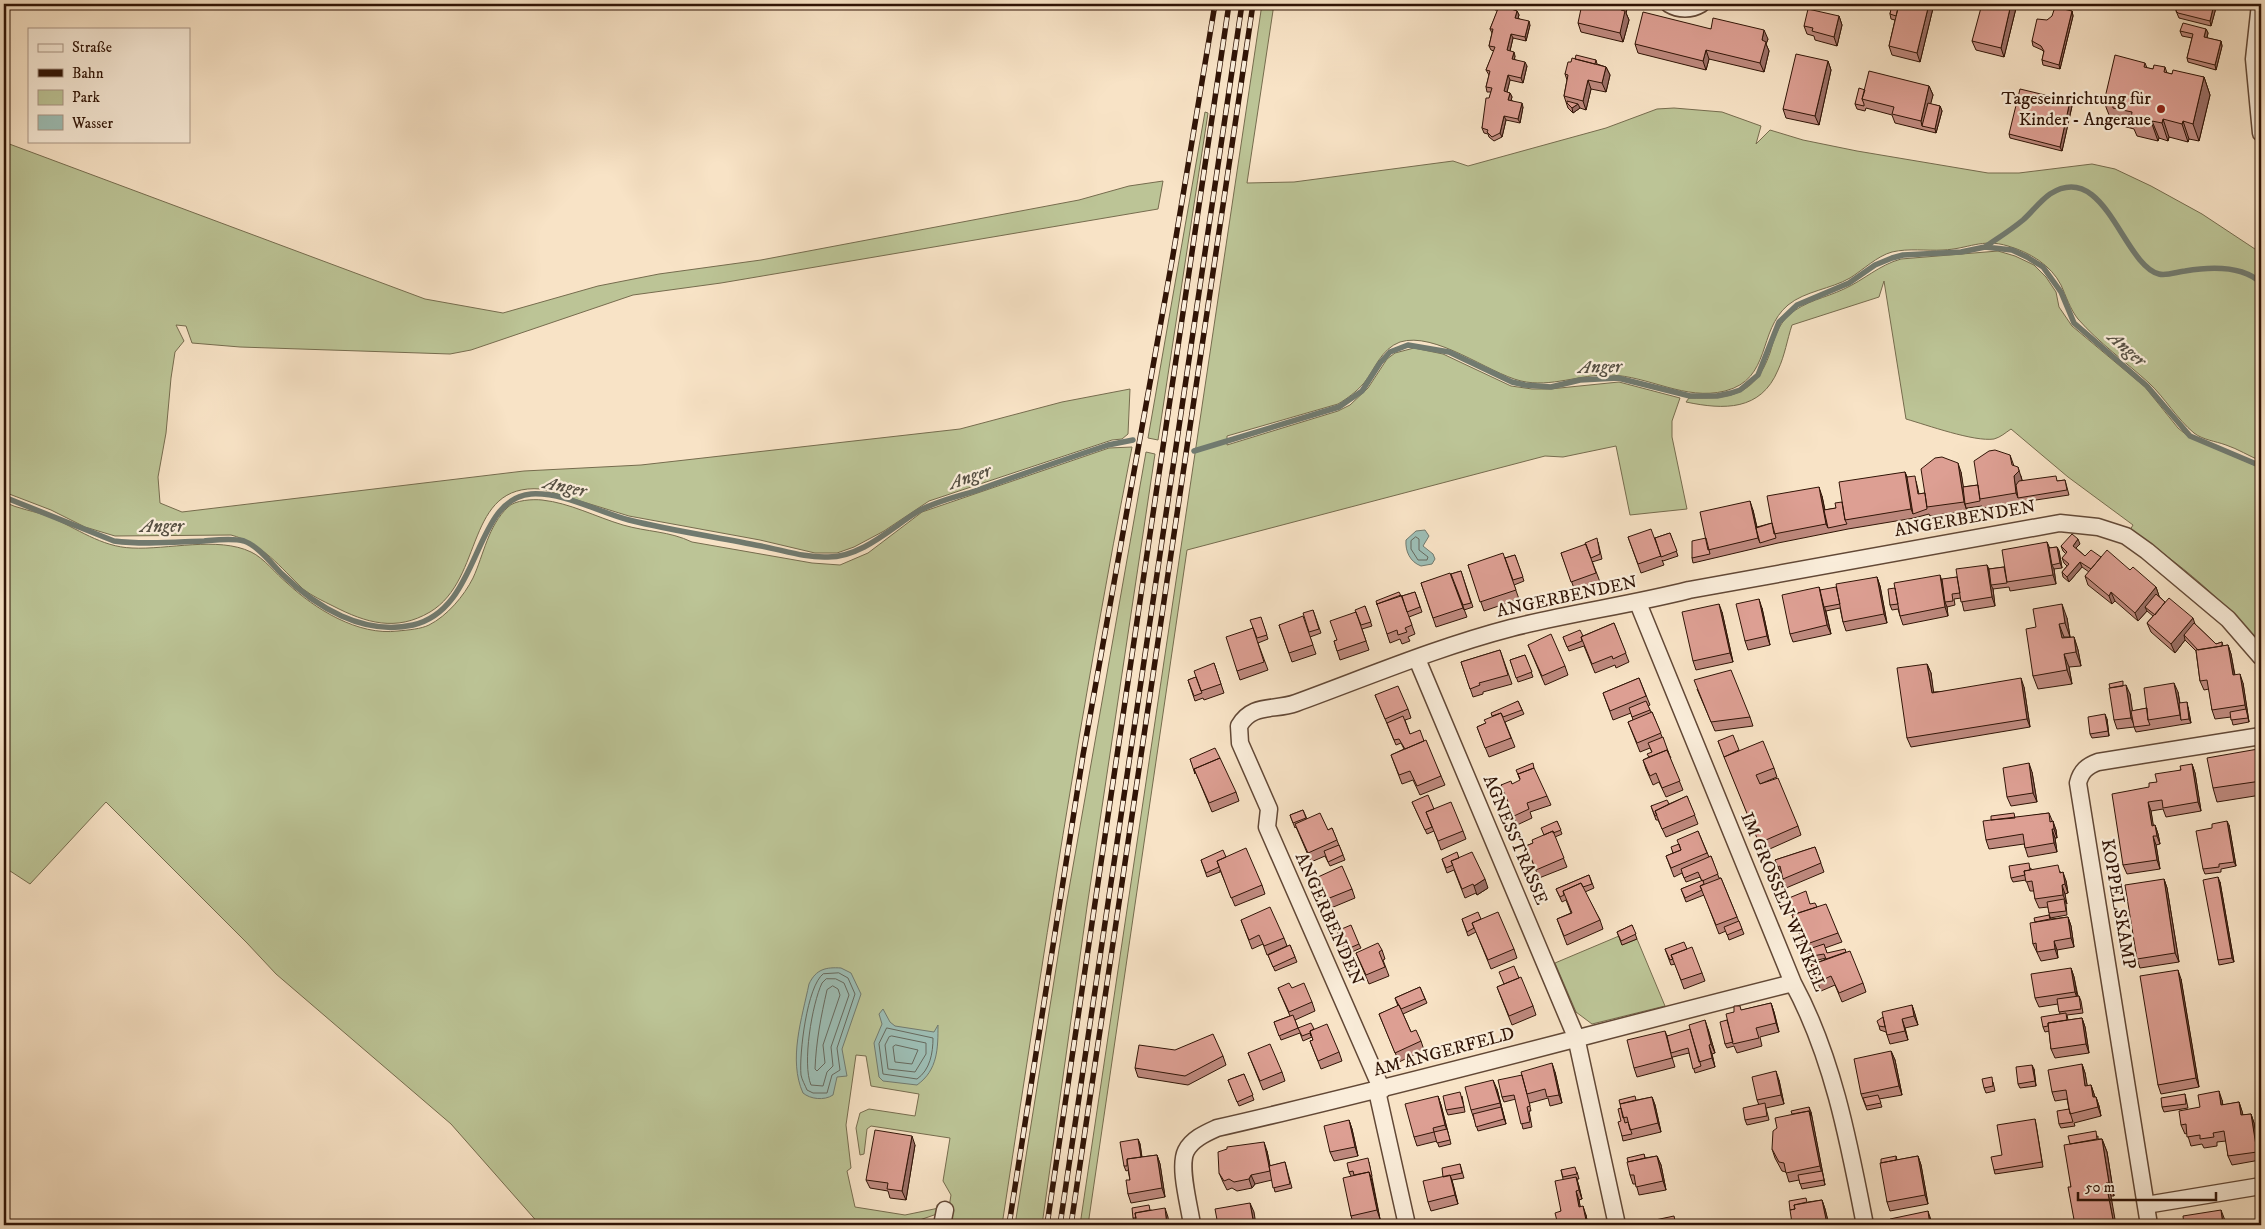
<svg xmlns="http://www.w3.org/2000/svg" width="2265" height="1229" font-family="'IM FELL DW Pica',serif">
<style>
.green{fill:#bcc496;stroke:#766c4e}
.water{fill:#9dbeb5;stroke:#717a6f}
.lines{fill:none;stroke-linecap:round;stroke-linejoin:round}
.shore{stroke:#66695e;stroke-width:1}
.stream{stroke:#717a6f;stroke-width:5.5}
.minor-casing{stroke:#624836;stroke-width:19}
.minor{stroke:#faedda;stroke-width:16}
.rail-casing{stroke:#301406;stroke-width:5.5}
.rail{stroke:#faedda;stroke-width:4;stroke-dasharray:11;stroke-linecap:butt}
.wall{fill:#be897e;stroke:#301406}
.shaded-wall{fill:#9b6f67;stroke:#301406}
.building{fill:#dd9f93;stroke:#301406}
.poi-dot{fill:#8f2418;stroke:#faedda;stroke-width:2}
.labels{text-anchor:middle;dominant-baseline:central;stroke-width:4.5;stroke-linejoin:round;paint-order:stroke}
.poi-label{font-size:18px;fill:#301406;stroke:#faedda;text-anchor:end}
.street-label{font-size:18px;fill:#301406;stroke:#faedda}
.water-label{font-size:19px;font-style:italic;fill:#565043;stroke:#faedda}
</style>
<rect width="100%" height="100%" fill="#f8e3c6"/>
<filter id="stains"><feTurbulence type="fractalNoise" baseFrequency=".004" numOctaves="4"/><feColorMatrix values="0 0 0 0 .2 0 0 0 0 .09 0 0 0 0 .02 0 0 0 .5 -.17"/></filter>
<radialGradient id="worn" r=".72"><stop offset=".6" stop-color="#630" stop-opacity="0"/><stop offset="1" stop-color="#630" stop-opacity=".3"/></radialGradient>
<path class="green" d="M 1262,4 L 1274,4 L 1247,183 L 1294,182 L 1453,161 L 1468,166 L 1606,128 L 1657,109 L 1674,108 L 1722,112 L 1761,126 L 1756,144 L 1770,130 L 1803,140 L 1857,151 L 1988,173 L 2019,173 L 2092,164 L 2115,169 L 2151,186 L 2202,214 L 2261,253 L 2261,461 C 2249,456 2238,449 2226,445 C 2215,441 2203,440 2194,433 C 2177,419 2165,398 2149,383 C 2126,362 2099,343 2078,319 C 2070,309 2066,296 2061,285 C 2051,265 2029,252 2008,246 C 1982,238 1968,249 1943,250 C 1926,251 1909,248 1892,252 C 1877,256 1863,270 1850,278 C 1831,289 1805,291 1788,305 C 1757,331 1772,379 1725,391 C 1685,401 1649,376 1610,375 C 1580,374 1551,388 1521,381 C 1488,373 1435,331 1400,342 C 1381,349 1375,369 1364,383 C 1356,392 1348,398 1338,404 L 1227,436 L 1227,445 L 1338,411 L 1350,405 L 1368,388 L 1387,359 L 1395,353 L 1414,348 L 1443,354 L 1511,386 L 1532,389 L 1550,389 L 1619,382 L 1680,398 L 1672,421 L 1672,437 L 1687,509 L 1630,515 L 1616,446 L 1563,457 L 1545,456 L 1187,550 L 1088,1225 L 1080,1225 Z
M 1205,112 L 1208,113 L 1158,440 L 1148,438 Z
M 4,142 L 425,299 L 503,313 L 598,286 L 659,274 L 761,260 L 1079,200 L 1129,186 L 1163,181 L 1158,209 L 721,283 L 633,295 L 471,350 L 450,354 L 240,347 L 192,343 L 186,326 L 176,325 L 184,341 L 175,352 L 171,378 L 166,433 L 158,477 L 160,503 L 182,512 L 524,471 L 641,465 L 960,429 L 1062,402 L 1130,389 L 1128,434 L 1122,439 L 1112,440 L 929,501 L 884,531 L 854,547 L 837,553 L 815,553 L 760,540 L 629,516 L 541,489 C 464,483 485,579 430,612 C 396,632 366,623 333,606 C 323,601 312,596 303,589 C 281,568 262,543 231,535 L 115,536 L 85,527 L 51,510 L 4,492 Z
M 1998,251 L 2015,256 L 2034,265 L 2046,277 L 2056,292 L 2059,307 L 2072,326 L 2145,387 L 2178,428 L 2189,437 L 2261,468 L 2261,649 C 2231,604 2175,560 2130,530 L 2133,525 L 2068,477 L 2011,429 C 2005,433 2001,437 1994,439 C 1974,442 1927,425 1906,419 L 1884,281 L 1879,297 L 1792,325 C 1787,340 1785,355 1778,370 C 1761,411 1724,410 1686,402 L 1689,398 C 1730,399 1755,396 1770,353 C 1774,339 1778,325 1789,315 C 1805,301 1825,298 1844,289 C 1864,280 1879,265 1901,259 Z
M 1132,447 C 1081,705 1042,965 1002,1225 L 946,1225 L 951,1195 L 943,1181 L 950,1138 L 871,1126 L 867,1129 L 864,1154 L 860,1155 L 856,1128 L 860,1113 L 869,1109 L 915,1116 L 919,1094 L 871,1086 L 866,1056 L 856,1055 L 846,1125 L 851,1168 L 847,1171 L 855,1207 L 905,1215 L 939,1208 L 937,1214 L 905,1225 L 877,1225 L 846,1220 L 843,1225 L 540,1225 L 451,1124 L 276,974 L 247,943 L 106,802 L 30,884 L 4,867 L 4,502 C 18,509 35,511 50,517 C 77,528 101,547 132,548 C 167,550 218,536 251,552 C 264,558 276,574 287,583 C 315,609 358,636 398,631 C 408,630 421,629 429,625 C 447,616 464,596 473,578 C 484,554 488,526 508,507 C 515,500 533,499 542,500 C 570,503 596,517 623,525 C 647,532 669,531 692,542 L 812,563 L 840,565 L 868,553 L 922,512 L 1109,448 Z
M 1146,452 L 1155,454 L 1087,907 L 1042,1225 L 1015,1225 L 1066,906 Z
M 1619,936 L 1622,945 L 1637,939 L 1665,1006 L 1592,1024 L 1576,1012 L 1555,963 Z"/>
<path class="water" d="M 1425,530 L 1429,536 L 1423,546 L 1433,554 L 1435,559 L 1432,564 L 1421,566 C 1410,562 1405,551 1406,540 L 1416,531 Z
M 841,968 L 851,973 L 861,994 L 842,1049 L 847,1076 L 837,1077 L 833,1095 C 824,1101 810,1099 803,1093 C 788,1060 802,1018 809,984 C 816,969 826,967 841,968 Z
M 883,1009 L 890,1022 L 895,1026 L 934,1032 L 938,1025 C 938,1048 938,1070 917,1085 L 883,1081 L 879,1077 L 874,1043 L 882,1024 L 879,1014 Z"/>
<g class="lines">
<path class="shore" d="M 1416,537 L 1419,539 L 1419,550 L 1428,557 L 1427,560 L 1418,560 L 1411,549 L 1411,541 Z
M 839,973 L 848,978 L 855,994 L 837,1048 L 840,1070 L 832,1075 L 827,1093 L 813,1093 L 807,1090 C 805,1085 802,1080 801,1075 C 799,1054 807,986 823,974 Z
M 836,979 L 844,983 L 849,995 L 831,1047 L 833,1066 L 827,1072 L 823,1086 L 811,1085 C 802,1064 812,1004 822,983 L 826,979 Z
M 833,986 L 838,989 L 840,995 L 823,1045 L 825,1063 L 817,1071 L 815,1069 C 816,1042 821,1016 827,990 Z
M 887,1028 L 933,1038 C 933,1053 930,1070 917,1079 L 883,1074 L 879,1044 Z
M 892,1036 L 926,1043 L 926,1054 L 915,1072 L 888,1069 L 885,1045 L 889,1037 Z
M 896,1045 L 918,1050 L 912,1064 L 895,1062 L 893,1047 Z"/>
<path class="stream" d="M 1985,247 C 1998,238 2011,230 2023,220 C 2032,212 2040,201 2050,194 C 2105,159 2123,265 2159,274 C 2166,276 2177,272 2185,271 C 2209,267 2242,265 2261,283
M 1194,451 L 1339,407 L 1362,391 L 1380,363 L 1390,352 L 1408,345 L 1449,352 L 1512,382 L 1525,385 L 1551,387 L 1580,380 L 1618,378 L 1690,396 L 1717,396 L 1731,393 L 1740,390 L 1758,375 L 1779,322 L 1797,305 L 1849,283 L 1875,265 L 1892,258 L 1903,255 L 1961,252 L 1985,247 L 2012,250 L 2027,257 L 2043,267 L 2061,292 L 2074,323 L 2147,386 L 2190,436 L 2261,466
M 4,497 L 114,541 C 144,545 175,542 204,541 C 216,540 232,538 244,541 C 258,546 271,563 282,574 C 316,607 363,636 413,625 C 482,609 472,499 531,494 C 564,492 598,512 629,520 C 673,531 717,537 761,546 C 783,550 805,558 828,557 C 861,557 890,529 917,512 C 933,502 956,497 975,491 C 1019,475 1063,460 1108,445 L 1133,440"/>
<g class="minor-casing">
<path id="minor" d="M 1669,4 C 1679,10 1691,10 1701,4
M 2260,4 L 2254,59 L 2261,133
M 1638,603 L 1793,983 C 1833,1057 1849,1143 1865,1225
M 1417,659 L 1576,1037 L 1617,1225
M 1382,1090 L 1267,827 L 1269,809 L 1240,743 L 1239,726 C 1252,703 1274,711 1296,703 C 1367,677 1438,647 1511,628 C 1570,613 1630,605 1689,590 L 2060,523 L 2098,527 L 2126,536 L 2147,551 L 2228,619 L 2261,657
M 1377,1091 L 1407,1225
M 2146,1205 L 2261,1186
M 942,1225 L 945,1210
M 1192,1225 C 1190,1208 1178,1167 1186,1151 C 1192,1139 1206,1133 1217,1128 C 1410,1084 1601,1031 1793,983
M 2149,1225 L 2078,783 C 2081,771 2087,766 2098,762 L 2261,736"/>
</g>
<use href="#minor" class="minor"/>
<g class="rail-casing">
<path id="rail" d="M 1009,1225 L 1083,755 L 1173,255 L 1215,4
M 1047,1225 L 1229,4
M 1060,1225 L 1242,4
M 1071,1225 L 1253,4"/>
</g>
<use href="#rail" class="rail"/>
</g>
<path class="wall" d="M 1493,4 L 1515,4 L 1514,10 L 1517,11 L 1519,15 L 1518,18 L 1530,25 L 1526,41 L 1513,38 L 1510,51 L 1515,56 L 1514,59 L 1527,66 L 1523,83 L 1510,80 L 1507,92 L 1510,93 L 1512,97 L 1511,100 L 1523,107 L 1520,123 L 1506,120 L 1502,137 L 1494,141 L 1489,137 L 1488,134 L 1484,133 L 1482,128 L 1491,92 L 1487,92 L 1486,87 L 1489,75 L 1486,70 L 1494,51 L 1491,50 L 1489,46 L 1492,33 L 1490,29 L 1498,10 L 1495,10 L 1493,5 Z
M 1745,4 L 1760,4 L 1759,7 Z
M 1892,4 L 1934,4 L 1920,62 L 1892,55 L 1889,46 L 1895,20 L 1891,19 L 1890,14 Z
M 2017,4 L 2004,57 L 1976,50 L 1972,41 Z
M 2178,4 L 2217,4 L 2211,26 L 2179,18 L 2176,11 Z
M 1627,9 L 1626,13 L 1629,20 L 1623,42 L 1581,32 L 1578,23 Z
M 2072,11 L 2073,16 L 2060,69 L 2043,65 L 2042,60 L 2044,52 L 2042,50 L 2033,46 L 2032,41 L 2047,20 Z
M 1839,16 L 1842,25 L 1837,46 L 1815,40 L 1814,36 L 1807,34 L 1804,26 Z
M 1711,29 L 1768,39 L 1766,44 L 1769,51 L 1764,72 L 1709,59 L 1706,70 L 1638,53 L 1635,44 Z
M 2206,29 L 2208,33 L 2207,38 L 2221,41 L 2222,46 L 2216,70 L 2188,62 L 2187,58 L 2192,38 L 2182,36 L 2180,31 Z
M 1596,60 L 1597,64 L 1606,67 L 1610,75 L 1606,92 L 1591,89 L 1586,110 L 1580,108 L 1573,113 L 1568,108 L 1564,96 L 1567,80 L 1565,74 L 1571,62 Z
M 1828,61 L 1831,70 L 1819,125 L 1786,118 L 1783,109 Z
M 2145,63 L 2147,68 L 2153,69 L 2165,67 L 2167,73 L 2172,74 L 2204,77 L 2210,95 L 2199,141 L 2189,139 L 2188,142 L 2169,137 L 2168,141 L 2159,138 L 2158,141 L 2137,136 L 2134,129 L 2119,125 L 2118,121 L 2111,120 L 2104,102 Z
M 1929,86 L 1933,95 L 1930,104 L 1940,106 L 1942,111 L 1936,133 L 1895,123 L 1892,115 L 1866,108 L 1865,111 L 1857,109 L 1855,104 L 1865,90 Z
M 2070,101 L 2072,106 L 2062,151 L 2010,138 L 2009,134 Z
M 2010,455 L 2014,466 L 2021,476 L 2022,480 L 2021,481 L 2058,481 L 2065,480 L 2069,495 L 1983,508 L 1982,506 L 1967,508 L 1967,511 L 1930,516 L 1929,514 L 1914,518 L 1848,529 L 1778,543 L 1693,563 L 1692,558 L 1706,538 L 1753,510 L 1757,527 L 1772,523 L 1822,496 L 1825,510 L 1836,508 L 1842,502 L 1905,472 L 1907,477 L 1916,481 L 1919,494 L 1925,493 L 1961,472 L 1963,487 L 1978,485 Z
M 1670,533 L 1678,556 L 1663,561 L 1662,560 L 1664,565 L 1641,573 L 1628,537 L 1655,538 Z
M 1598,542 L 1602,559 L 1592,562 L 1592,561 L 1600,582 L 1575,591 L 1561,553 Z
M 2047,542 L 2049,548 L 2057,547 L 2059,551 L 2062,568 L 2054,569 L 2056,584 L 2010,591 L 2009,587 L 1993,589 L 1995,606 L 1964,611 L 1961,598 L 1954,599 L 1955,605 L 1947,607 L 1948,616 L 1903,625 L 1900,616 L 1898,609 L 1892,610 L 1890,605 L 1895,588 L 1957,577 L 1987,565 L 1989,569 L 2004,567 Z
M 2080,544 L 2076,548 L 2085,556 L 2101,557 L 2130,570 L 2156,587 L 2159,596 L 2165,602 L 2194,623 L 2216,644 L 2222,642 L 2223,646 L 2228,645 L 2231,654 L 2235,675 L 2243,683 L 2249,722 L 2233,725 L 2231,717 L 2215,719 L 2212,710 L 2209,689 L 2204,690 L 2200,681 L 2196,651 L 2185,640 L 2175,653 L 2151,632 L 2147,623 L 2153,616 L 2147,611 L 2138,621 L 2115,601 L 2112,604 L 2088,585 L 2085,576 L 2089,572 L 2082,567 L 2069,582 L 2063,577 L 2062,572 L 2067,566 L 2064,563 L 2062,558 L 2066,554 L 2063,551 L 2061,546 Z
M 1515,555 L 1524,581 L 1514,585 L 1519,599 L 1484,611 L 1468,565 L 1505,558 Z
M 1461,571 L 1473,607 L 1464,610 L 1455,585 L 1467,617 L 1436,627 L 1421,583 Z
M 1877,577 L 1880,586 L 1887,623 L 1846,631 L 1843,622 L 1840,608 L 1826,611 L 1831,634 L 1793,642 L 1790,634 L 1819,587 L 1821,592 Z
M 1415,592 L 1422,612 L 1409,617 L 1415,634 L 1408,637 L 1410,641 L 1402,644 L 1400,639 L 1390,643 L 1387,634 L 1401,596 L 1402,596 Z
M 1365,606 L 1372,626 L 1362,629 L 1369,650 L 1340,660 L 1334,641 L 1337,640 L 1356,612 Z
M 1762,608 L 1770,645 L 1748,650 L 1745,641 Z
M 1313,610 L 1321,633 L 1310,637 L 1316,654 L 1292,662 L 1279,625 L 1308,631 Z
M 1722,612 L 1733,662 L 1696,670 L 1693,661 Z
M 2067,618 L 2070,637 L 2064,637 L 2064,638 L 2074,637 L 2078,650 L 2081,666 L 2069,667 L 2072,684 L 2038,689 L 2033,676 L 2036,627 Z
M 1262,621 L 1268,639 L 1258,643 L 1268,670 L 1240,680 L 1237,671 L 1252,628 Z
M 1614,623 L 1629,662 L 1616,668 L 1615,665 L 1595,673 L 1584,646 L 1569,651 L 1563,637 L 1583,636 Z
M 1528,645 L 1565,666 L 1568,675 L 1545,685 Z
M 1500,650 L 1512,684 L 1483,692 L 1483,694 L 1473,697 L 1461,662 Z
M 1525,655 L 1533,677 L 1518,682 L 1510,660 Z
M 1214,663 L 1224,693 L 1204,700 L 1203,698 L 1195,701 L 1188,680 L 1196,677 Z
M 1927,664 L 1931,673 L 1933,692 L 2024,687 L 2030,727 L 1911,747 L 1907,738 Z
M 1639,678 L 1650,705 L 1648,706 L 1651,712 L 1652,712 L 1669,754 L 1671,758 L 1670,758 L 1683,790 L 1666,797 L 1659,782 L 1653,785 L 1646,769 L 1643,760 L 1649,757 L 1652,752 L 1650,748 L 1640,752 L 1628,722 L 1633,720 L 1631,713 L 1613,720 L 1603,693 Z
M 2124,686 L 2130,694 L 2132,711 L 2147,708 L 2178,692 L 2180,703 L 2188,707 L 2191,723 L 2136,732 L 2134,727 L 2117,729 L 2114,720 Z
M 1697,689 L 1750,717 L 1753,726 L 1715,731 Z
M 1375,695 L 1408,709 L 1411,718 L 1405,720 L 1410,734 L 1424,741 L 1441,776 L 1445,785 L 1420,795 L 1413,780 L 1402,784 L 1391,755 L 1404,749 L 1401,743 L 1396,745 Z
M 1518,701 L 1524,714 L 1505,722 L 1515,747 L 1489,757 L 1477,727 L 1486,723 L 1492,717 Z
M 2107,719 L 2109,736 L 2092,738 L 2090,734 Z
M 1718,741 L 1774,768 L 1777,777 L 1760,784 L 1798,826 L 1801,835 L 1763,852 Z
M 2258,749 L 2261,760 L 2261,795 L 2217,802 L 2213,788 Z
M 1190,759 L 1236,792 L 1239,801 L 1212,812 Z
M 2192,764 L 2195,773 L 2201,811 L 2166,817 L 2163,809 L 2151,811 L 2153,826 L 2155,825 L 2158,834 L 2160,844 L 2156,845 L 2160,869 L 2127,874 L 2123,865 L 2149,787 L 2157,782 Z
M 2032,772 L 2037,802 L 2011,806 L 2007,797 Z
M 1512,784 L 1547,796 L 1551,805 L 1530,812 L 1532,818 L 1517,825 L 1501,785 Z
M 1687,796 L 1698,824 L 1666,837 L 1658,820 L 1656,820 L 1651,806 L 1669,804 Z
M 1412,802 L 1434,809 L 1463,831 L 1466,839 L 1441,850 L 1434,831 L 1427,834 Z
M 1303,810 L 1307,819 L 1328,830 L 1332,828 L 1345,860 L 1330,866 L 1325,856 L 1311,862 L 1296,827 L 1295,828 L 1290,815 Z
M 2049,813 L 2056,830 L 2057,838 L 2055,838 L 2057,852 L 2028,857 L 2024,844 L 1989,849 L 1986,840 L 2015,818 Z
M 1557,821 L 1562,834 L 1555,837 L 1567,867 L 1539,878 L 1526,846 L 1533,843 L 1544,835 Z
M 2229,825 L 2236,866 L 2221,869 L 2221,872 L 2205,874 L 2203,869 Z
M 1698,831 L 1709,857 L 1711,856 L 1719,878 L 1721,878 L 1744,934 L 1729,940 L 1726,931 L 1719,934 L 1704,895 L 1686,902 L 1681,889 L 1702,881 L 1700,877 L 1686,882 L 1682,873 L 1674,877 L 1666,856 L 1673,853 L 1679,844 Z
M 1815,847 L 1824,872 L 1786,888 L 1782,876 L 1775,860 Z
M 1226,857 L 1262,885 L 1265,894 L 1235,906 L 1220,870 L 1220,872 L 1207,877 L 1201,860 Z
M 1459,858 L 1488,888 L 1477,895 L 1476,893 L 1465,898 L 1454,870 L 1447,873 L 1442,859 Z
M 2031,868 L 2031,870 L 2061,872 L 2066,881 L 2068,893 L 2065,894 L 2067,915 L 2050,918 L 2048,907 L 2039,908 L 2035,899 L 2034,891 L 2030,891 L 2026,880 L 2013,882 L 2011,878 Z
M 1589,875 L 1594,888 L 1585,892 L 1600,920 L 1603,929 L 1567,945 L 1557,919 L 1571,913 L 1566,900 L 1562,902 L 1556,889 Z
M 1318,877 L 1352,889 L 1355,898 L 1331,908 Z
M 2164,879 L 2167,888 L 2179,962 L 2140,968 L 2137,959 Z
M 2220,882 L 2234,962 L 2219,965 L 2218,960 Z
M 1810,904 L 1817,907 L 1838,933 L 1842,942 L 1825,948 L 1827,953 L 1863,983 L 1866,992 L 1842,1002 L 1835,985 L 1821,991 L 1811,965 L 1826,959 L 1826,958 L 1814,961 L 1810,953 L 1807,954 L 1792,915 L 1795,914 Z
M 2049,915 L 2051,919 L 2068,917 L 2071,926 L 2074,947 L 2057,950 L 2058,958 L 2041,961 L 2033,944 L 2035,922 Z
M 1462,919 L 1481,919 L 1514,949 L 1517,958 L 1491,969 L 1476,932 L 1468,936 Z
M 1241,920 L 1284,938 L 1287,946 L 1267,955 L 1263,944 L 1252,949 Z
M 1632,925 L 1637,939 L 1622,945 L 1617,932 Z
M 1337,931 L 1359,944 L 1361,948 L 1347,954 Z
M 1290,945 L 1297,962 L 1275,971 L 1268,955 Z
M 1665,949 L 1687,949 L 1702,973 L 1705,981 L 1684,989 L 1675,964 L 1671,965 Z
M 1382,950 L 1385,959 L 1383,960 L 1389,976 L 1369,984 L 1356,953 Z
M 2071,968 L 2074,977 L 2078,996 L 2079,996 L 2081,1001 L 2083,1013 L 2067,1015 L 2068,1020 L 2082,1018 L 2085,1027 L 2089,1053 L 2055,1058 L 2051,1049 L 2049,1031 L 2045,1032 L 2043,1027 L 2060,1014 L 2058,1004 L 2039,1007 L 2035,998 Z
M 1519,978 L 1533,1006 L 1536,1015 L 1512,1025 L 1497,987 Z
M 2181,979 L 2199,1087 L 2161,1094 L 2158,1085 Z
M 1420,987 L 1427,1003 L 1403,1014 L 1411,1032 L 1421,1041 L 1424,1050 L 1399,1062 L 1379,1014 L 1398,1006 L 1395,998 Z
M 1278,988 L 1292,988 L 1312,1002 L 1315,1011 L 1295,1020 L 1298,1028 L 1314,1029 L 1339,1052 L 1342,1061 L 1321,1069 L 1310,1041 L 1313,1040 L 1312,1037 L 1303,1041 L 1300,1033 L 1281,1040 L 1274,1022 L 1290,1016 Z
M 1771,1003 L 1774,1012 L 1779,1032 L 1760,1037 L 1762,1046 L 1737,1053 L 1734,1046 L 1727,1048 L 1725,1044 L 1727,1020 L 1734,1012 Z
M 1912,1005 L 1918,1025 L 1905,1028 L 1908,1040 L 1890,1044 L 1886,1032 L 1880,1030 L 1879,1026 Z
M 1708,1029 L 1715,1053 L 1712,1054 L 1715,1067 L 1695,1073 L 1689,1053 L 1673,1057 L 1672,1057 L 1675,1067 L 1637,1077 L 1634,1068 L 1665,1031 L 1667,1036 Z
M 1891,1051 L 1895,1060 L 1902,1095 L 1879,1099 L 1882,1107 L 1867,1110 L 1861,1094 Z
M 1248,1053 L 1282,1072 L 1285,1081 L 1263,1090 Z
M 1223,1056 L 1226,1065 L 1188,1085 L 1138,1077 L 1135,1068 Z
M 2082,1064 L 2085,1073 L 2087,1086 L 2091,1085 L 2095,1097 L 2096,1097 L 2099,1106 L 2101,1116 L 2074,1123 L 2075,1126 L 2061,1128 L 2059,1124 L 2069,1109 L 2067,1099 L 2055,1101 L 2052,1092 Z
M 2034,1069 L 2036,1086 L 2020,1088 L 2018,1084 Z
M 1555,1072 L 1562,1103 L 1550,1106 L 1548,1098 L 1530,1103 L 1529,1102 L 1531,1111 L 1529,1111 L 1532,1127 L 1523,1129 L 1516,1099 L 1504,1102 L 1502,1097 Z
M 1244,1074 L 1254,1100 L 1239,1106 L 1228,1080 Z
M 1779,1080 L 1784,1104 L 1766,1108 L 1769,1120 L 1747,1125 L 1745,1120 L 1759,1105 L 1757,1100 Z
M 1993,1082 L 1995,1091 L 1986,1093 L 1984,1088 Z
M 1497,1089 L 1506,1124 L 1478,1131 L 1471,1110 Z
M 2185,1094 L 2188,1108 L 2164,1112 L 2162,1107 Z
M 1438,1096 L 1441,1105 L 1451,1144 L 1439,1147 L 1437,1141 L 1417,1146 L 1414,1137 Z
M 1462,1096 L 1465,1112 L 1448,1115 L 1446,1110 Z
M 1652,1097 L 1655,1105 L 1661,1132 L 1623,1141 L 1622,1136 L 1621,1108 L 1637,1100 Z
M 2222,1100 L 2223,1105 L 2239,1102 L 2243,1115 L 2251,1114 L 2254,1123 L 2260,1160 L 2232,1165 L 2228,1156 L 2226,1141 L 2217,1142 L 2217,1146 L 2204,1148 L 2202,1144 L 2191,1146 L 2187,1133 L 2185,1134 L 2181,1125 L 2200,1107 Z
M 1811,1112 L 1825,1185 L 1802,1189 L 1799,1180 L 1789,1182 L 1786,1172 L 1782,1171 L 1775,1158 L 1772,1149 Z
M 2035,1119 L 2036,1124 L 2043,1167 L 1995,1174 L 1994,1170 Z
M 1349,1120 L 1352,1129 L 1358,1156 L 1334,1161 L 1330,1152 Z
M 2098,1136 L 2098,1139 L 2102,1139 L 2107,1152 L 2114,1196 L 2111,1196 L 2071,1187 L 2070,1144 Z
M 1138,1139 L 1140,1144 L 1142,1157 L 1157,1155 L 1160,1164 L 1165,1197 L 1131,1203 L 1128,1194 L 1130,1180 L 1128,1170 L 1126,1171 L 1124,1166 Z
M 915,1145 L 906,1200 L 890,1198 L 888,1191 L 870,1188 L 866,1180 Z
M 1267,1151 L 1270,1166 L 1285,1162 L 1292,1188 L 1275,1192 L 1272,1180 L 1255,1184 L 1252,1188 L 1237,1191 L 1232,1188 L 1227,1190 L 1223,1182 L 1219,1173 Z
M 1644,1154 L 1645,1158 L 1657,1156 L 1661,1165 L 1666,1190 L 1639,1195 L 1636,1184 L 1633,1184 L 1630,1175 Z
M 1896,1156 L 1897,1160 L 1918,1156 L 1921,1165 L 1928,1204 L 1890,1211 L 1887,1202 Z
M 1369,1162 L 1380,1219 L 1354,1225 L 1351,1216 L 1351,1176 L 1349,1172 Z
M 1460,1164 L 1464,1178 L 1452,1180 L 1458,1204 L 1431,1211 L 1428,1202 L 1443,1177 Z
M 1561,1170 L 1577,1172 L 1579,1179 L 1577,1179 L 1582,1199 L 1579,1200 L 1580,1207 L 1586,1215 L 1588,1225 L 1558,1225 L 1561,1211 L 1563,1179 Z
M 1822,1200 L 1825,1209 L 1829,1225 L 1793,1225 L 1792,1223 L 1808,1202 Z
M 1151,1210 L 1168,1217 L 1135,1223 L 1133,1218 Z"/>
<path class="shaded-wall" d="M 1512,4 L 1515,4 L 1513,14 L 1511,9 Z
M 1623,4 L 1625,4 L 1627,9 L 1626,13 L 1629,20 L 1623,42 L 1620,33 L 1621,10 Z
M 1929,4 L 1934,4 L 1920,62 L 1917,53 Z
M 2011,4 L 2017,4 L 2004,57 L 2001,48 Z
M 2214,4 L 2217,4 L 2211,26 L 2210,21 Z
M 1517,11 L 1519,15 L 1517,22 L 1515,18 Z
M 2072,11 L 2073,16 L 2060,69 L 2059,65 Z
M 1839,16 L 1842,25 L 1837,46 L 1834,37 Z
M 1529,21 L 1530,25 L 1526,41 L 1525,37 Z
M 2206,29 L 2208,33 L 2206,41 L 2204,37 Z
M 1764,30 L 1768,39 L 1766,44 L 1769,51 L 1764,72 L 1760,63 L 1762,40 Z
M 1511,34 L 1513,38 L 1509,55 L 1507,50 Z
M 2221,41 L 2222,46 L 2216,70 L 2215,65 Z
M 1706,50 L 1709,59 L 1706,70 L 1703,61 Z
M 1514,52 L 1515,56 L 1514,63 L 1512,59 Z
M 1828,61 L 1831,70 L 1819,125 L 1815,116 Z
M 1525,62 L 1527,66 L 1523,83 L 1521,78 Z
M 1606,67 L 1610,75 L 1606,92 L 1602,83 Z
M 1508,75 L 1510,80 L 1506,96 L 1504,91 Z
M 2204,77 L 2210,95 L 2199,141 L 2193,124 Z
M 1588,80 L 1591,89 L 1586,110 L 1583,101 Z
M 1929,86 L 1933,95 L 1925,126 L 1922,126 L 1921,121 Z
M 1510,93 L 1512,97 L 1510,104 L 1508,100 Z
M 2070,101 L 2072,106 L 2062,151 L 2060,147 Z
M 1522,103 L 1523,107 L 1520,123 L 1518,119 Z
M 1578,104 L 1580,108 L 1573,113 L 1572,108 Z
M 1940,106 L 1942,111 L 1936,133 L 1935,129 Z
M 1504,116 L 1506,120 L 1502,137 L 1500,133 Z
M 2163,119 L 2169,137 L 2168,141 L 2162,123 Z
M 2152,121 L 2159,138 L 2158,141 L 2152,124 Z
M 2183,121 L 2189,139 L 2188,142 L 2182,124 Z
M 1958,463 L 1961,472 L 1966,503 L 1965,504 L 1967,511 L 1964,502 Z
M 2018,467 L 2022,480 L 2017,485 L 2018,498 L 2016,493 L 2014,476 Z
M 1905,472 L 1908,480 L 1913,514 L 1911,509 Z
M 1819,487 L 1822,496 L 1828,528 L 1826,524 Z
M 1750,501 L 1753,510 L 1760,543 L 1758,538 Z
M 2078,539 L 2080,544 L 2074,550 L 2073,546 Z
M 2047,542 L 2051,551 L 2052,565 L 2054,569 L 2056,584 L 2053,575 Z
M 2057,547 L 2059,551 L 2062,568 L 2060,563 Z
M 2080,562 L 2082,567 L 2069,582 L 2067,577 Z
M 1987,565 L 1990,574 L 1991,585 L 1993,589 L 1995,606 L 1992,597 Z
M 1940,575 L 1943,584 L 1945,602 L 1947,607 L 1948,616 L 1945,607 Z
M 1877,577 L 1880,586 L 1887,623 L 1884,614 Z
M 1819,587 L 1822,596 L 1831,634 L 1827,625 Z
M 2156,587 L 2159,596 L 2145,607 L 2147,611 L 2138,621 L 2135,613 Z
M 2111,592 L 2115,601 L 2112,604 L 2109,596 Z
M 1759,599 L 1762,608 L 1770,645 L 1767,636 Z
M 1719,604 L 1722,612 L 1733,662 L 1730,653 Z
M 2062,604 L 2067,618 L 2070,637 L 2065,623 Z
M 2193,618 L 2196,627 L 2184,635 L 2185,640 L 2175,653 L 2171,644 Z
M 2059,624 L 2064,637 L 2066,651 L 2062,638 Z
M 2074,637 L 2078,650 L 2081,666 L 2076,652 Z
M 2228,645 L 2231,654 L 2236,684 L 2233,675 Z
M 2064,654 L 2069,667 L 2072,684 L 2067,670 Z
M 1927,664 L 1931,673 L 1935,702 L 1932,693 Z
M 2240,674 L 2243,683 L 2249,722 L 2245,705 Z
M 2021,678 L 2024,687 L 2030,727 L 2027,719 Z
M 2174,683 L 2178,692 L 2182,720 L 2181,720 L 2180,715 Z
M 2126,685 L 2130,694 L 2135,727 L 2131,718 Z
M 2187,702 L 2188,707 L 2191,723 L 2189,719 Z
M 2105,714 L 2107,719 L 2109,736 L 2108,731 Z
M 2258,749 L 2261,760 L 2261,773 Z
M 2029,763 L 2032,772 L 2037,802 L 2033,793 Z
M 2192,764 L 2195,773 L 2201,811 L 2198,802 Z
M 2148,802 L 2151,811 L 2155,835 L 2152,826 Z
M 2053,821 L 2056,830 L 2057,838 L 2054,829 Z
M 2227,821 L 2229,825 L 2236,866 L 2234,862 Z
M 2155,825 L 2158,834 L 2160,844 L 2157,836 Z
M 2052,829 L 2055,838 L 2057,852 L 2054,843 Z
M 2153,836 L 2156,845 L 2160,869 L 2157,860 Z
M 2063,872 L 2066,881 L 2068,893 L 2065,884 Z
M 2218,877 L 2220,882 L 2234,962 L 2232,958 Z
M 1485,879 L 1488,888 L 1477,895 L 1474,886 Z
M 2164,879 L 2167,888 L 2179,962 L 2175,953 Z
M 2062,885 L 2065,894 L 2067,904 L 2063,895 Z
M 2068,917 L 2071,926 L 2074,947 L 2071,938 Z
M 2054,941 L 2057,950 L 2058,958 L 2055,949 Z
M 2071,968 L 2074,977 L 2078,1001 L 2075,992 Z
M 2178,970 L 2181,979 L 2199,1087 L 2196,1078 Z
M 1771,1003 L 1774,1012 L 1779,1032 L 1776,1023 Z
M 1912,1005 L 1915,1014 L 1918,1025 L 1914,1016 Z
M 2082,1018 L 2085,1027 L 2089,1053 L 2086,1044 Z
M 1902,1019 L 1905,1028 L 1908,1040 L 1905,1031 Z
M 1705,1020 L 1708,1029 L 1715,1053 L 1711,1044 Z
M 1709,1045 L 1712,1054 L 1715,1067 L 1712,1058 Z
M 1891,1051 L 1895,1060 L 1902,1095 L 1899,1086 Z
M 1552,1063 L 1555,1072 L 1562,1103 L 1559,1095 Z
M 2082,1064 L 2085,1073 L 2089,1095 L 2085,1086 Z
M 2032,1065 L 2034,1069 L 2036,1086 L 2035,1081 Z
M 1776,1071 L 1779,1080 L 1784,1104 L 1781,1095 Z
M 1493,1080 L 1497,1089 L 1506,1124 L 1500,1103 Z
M 2091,1085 L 2094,1094 L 2096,1106 L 2093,1097 Z
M 2219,1091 L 2222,1100 L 2224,1114 L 2221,1105 Z
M 1438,1096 L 1441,1105 L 1448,1133 L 1445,1125 Z
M 1652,1097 L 1655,1105 L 1661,1132 L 1658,1123 Z
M 2096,1097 L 2099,1106 L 2101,1116 L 2098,1107 Z
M 2239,1102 L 2242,1111 L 2245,1124 L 2241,1115 Z
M 1809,1107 L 1811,1112 L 1825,1185 L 1820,1166 L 1809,1111 Z
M 2251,1114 L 2254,1123 L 2260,1160 L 2257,1152 Z
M 1349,1120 L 1352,1129 L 1358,1156 L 1355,1147 Z
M 912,1136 L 915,1145 L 906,1200 L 902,1191 Z
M 1138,1139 L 1140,1144 L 1143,1166 L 1142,1162 Z
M 2102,1139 L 2107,1152 L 2114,1196 L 2109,1183 Z
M 1264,1142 L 1267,1151 L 1273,1180 L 1270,1171 Z
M 1157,1155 L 1160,1164 L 1165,1197 L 1162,1188 Z
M 1657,1156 L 1661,1165 L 1666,1190 L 1663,1181 Z
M 1918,1156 L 1921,1165 L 1928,1204 L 1925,1195 Z
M 1369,1172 L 1372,1181 L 1380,1219 L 1377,1210 Z
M 1251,1175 L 1255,1184 L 1252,1188 L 1249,1179 Z
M 1450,1175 L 1453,1184 L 1458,1204 L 1455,1195 Z
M 1576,1177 L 1579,1186 L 1582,1199 L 1579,1190 Z
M 2106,1183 L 2111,1196 L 2116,1225 L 2114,1225 Z
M 1576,1191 L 1579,1200 L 1582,1216 L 1579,1207 Z
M 1822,1200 L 1825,1209 L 1829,1225 L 1827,1225 Z
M 1250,1203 L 1254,1212 L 1256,1225 L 1254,1225 Z
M 1583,1206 L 1586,1215 L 1588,1225 L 1586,1220 Z
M 1165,1208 L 1168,1217 L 1169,1225 L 1167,1225 Z
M 2221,1210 L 2226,1223 L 2226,1225 L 2223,1225 Z
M 1928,1211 L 1931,1220 L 1932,1225 L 1930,1225 Z"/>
<path class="building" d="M 1493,4 L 1512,4 L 1511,9 L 1517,11 L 1515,18 L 1529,21 L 1525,37 L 1511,34 L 1507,50 L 1514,52 L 1512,59 L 1525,62 L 1521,78 L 1508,75 L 1504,91 L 1510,93 L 1508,100 L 1522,103 L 1518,119 L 1504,116 L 1500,133 L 1492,137 L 1487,132 L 1488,130 L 1482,128 L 1486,98 L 1489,98 L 1492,88 L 1486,87 L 1490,71 L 1486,70 L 1495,47 L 1489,46 L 1493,29 L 1490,29 L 1499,6 L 1493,5 Z
M 1582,4 L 1623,4 L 1621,10 L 1625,11 L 1620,33 L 1578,23 Z
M 1892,4 L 1899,4 L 1896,16 L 1890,14 Z
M 1899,4 L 1929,4 L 1917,53 L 1889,46 Z
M 1982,4 L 2011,4 L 2001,48 L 1972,41 Z
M 2178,4 L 2214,4 L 2210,21 L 2178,13 L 2176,11 Z
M 2055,7 L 2072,11 L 2059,65 L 2042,60 L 2044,51 L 2041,46 L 2032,41 L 2037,19 L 2047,20 L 2052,16 Z
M 1808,9 L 1839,16 L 1834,37 L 1812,31 L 1813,28 L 1804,26 Z
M 1643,12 L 1711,29 L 1713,18 L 1764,30 L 1762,40 L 1766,42 L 1760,63 L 1706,50 L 1703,61 L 1635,44 Z
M 2183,23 L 2206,29 L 2204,37 L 2221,41 L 2215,65 L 2187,58 L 2193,34 L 2180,31 Z
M 1796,54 L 1828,61 L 1815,116 L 1783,109 Z
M 1576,55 L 1596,60 L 1595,64 L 1575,59 Z
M 2115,55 L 2145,63 L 2144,67 L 2153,69 L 2154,65 L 2165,67 L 2164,72 L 2172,74 L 2173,70 L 2204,77 L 2193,124 L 2183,121 L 2182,124 L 2163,119 L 2162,123 L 2152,121 L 2152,124 L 2131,119 L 2132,112 L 2113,108 L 2113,104 L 2104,102 Z
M 1572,58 L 1606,67 L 1602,83 L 1588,80 L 1583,101 L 1564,96 L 1568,75 L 1565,74 L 1568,62 L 1571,62 Z
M 1869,71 L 1929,86 L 1921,121 L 1892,114 L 1894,107 L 1862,99 Z
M 1859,88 L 1865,90 L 1862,99 L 1864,104 L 1864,106 L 1855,104 Z
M 2020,89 L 2070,101 L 2060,147 L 2009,134 Z
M 1567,101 L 1578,104 L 1572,108 L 1567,103 Z
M 1928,103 L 1940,106 L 1935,129 L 1922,126 Z
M 1995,450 L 2010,455 L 2012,465 L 2018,467 L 2019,471 L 2014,476 L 2016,493 L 1980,499 L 1974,461 L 1989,451 Z
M 1942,457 L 1958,463 L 1964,502 L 1927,507 L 1921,469 L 1935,458 Z
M 1905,472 L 1911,509 L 1845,520 L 1839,482 Z
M 1915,476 L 1918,494 L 1925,493 L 1927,509 L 1913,514 L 1907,477 Z
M 2056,476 L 2057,481 L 2065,480 L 2067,490 L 2018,498 L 2016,485 L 2019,481 Z
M 1978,485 L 1980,501 L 1965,504 L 1963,487 Z
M 1819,487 L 1826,524 L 1774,534 L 1767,496 Z
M 1750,501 L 1758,538 L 1708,550 L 1700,512 Z
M 1842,502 L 1845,520 L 1847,524 L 1828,528 L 1824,510 L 1836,508 L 1835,503 Z
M 1772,523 L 1776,538 L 1760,543 L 1756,528 Z
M 1651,529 L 1661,556 L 1638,564 L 1628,537 Z
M 1670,533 L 1677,551 L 1661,557 L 1655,538 Z
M 2072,534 L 2078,539 L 2073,546 L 2085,556 L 2091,550 L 2101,557 L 2091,569 L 2080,562 L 2067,577 L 2062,572 L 2069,564 L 2062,558 L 2067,552 L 2061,546 Z
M 1597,538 L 1600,554 L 1591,558 L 1585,543 Z
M 1706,538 L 1710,554 L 1692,558 L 1692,541 Z
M 2047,542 L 2053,575 L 2007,582 L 2002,550 Z
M 1586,544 L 1596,573 L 1571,582 L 1561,553 Z
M 2057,547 L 2060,563 L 2052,565 L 2049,548 Z
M 2107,550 L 2130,570 L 2133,567 L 2156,587 L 2135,613 L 2111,592 L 2109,596 L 2085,576 Z
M 1503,553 L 1516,590 L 1480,602 L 1468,565 Z
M 1515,555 L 1523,577 L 1513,580 L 1505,558 Z
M 1987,565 L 1992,597 L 1961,602 L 1956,569 Z
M 2004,567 L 2007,583 L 1991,585 L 1989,569 Z
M 1461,571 L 1471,603 L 1463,605 L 1451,574 Z
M 1450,573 L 1463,608 L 1433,618 L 1421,583 Z
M 1940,575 L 1945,607 L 1900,616 L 1894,583 Z
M 1877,577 L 1884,614 L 1843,622 L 1836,584 Z
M 1957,577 L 1960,593 L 1952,594 L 1953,601 L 1945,602 L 1942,579 Z
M 1819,587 L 1827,625 L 1790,634 L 1782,595 Z
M 1836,587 L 1840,604 L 1824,607 L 1820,590 Z
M 1895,588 L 1898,604 L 1890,605 L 1888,589 Z
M 1399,592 L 1401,596 L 1377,604 L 1377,605 L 1376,601 Z
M 1415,592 L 1420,607 L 1407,612 L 1402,596 Z
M 2156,594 L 2165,602 L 2155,615 L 2145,607 Z
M 1401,595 L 1412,625 L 1405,628 L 1407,632 L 1398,635 L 1397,630 L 1387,634 L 1377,604 Z
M 2169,598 L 2193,618 L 2171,644 L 2147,623 Z
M 1759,599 L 1767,636 L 1745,641 L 1736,604 Z
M 1719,604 L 1730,653 L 1693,661 L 1682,612 Z
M 2062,604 L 2065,623 L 2059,624 L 2062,638 L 2074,637 L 2076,652 L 2064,654 L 2067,670 L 2033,676 L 2026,629 L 2036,627 L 2033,609 Z
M 1365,606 L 1371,622 L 1361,625 L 1355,610 Z
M 1313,610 L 1319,629 L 1309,632 L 1303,613 Z
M 1356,612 L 1366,641 L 1337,651 L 1334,641 L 1337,640 L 1330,621 Z
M 1303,616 L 1313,645 L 1289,653 L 1279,625 Z
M 1261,617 L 1267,635 L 1257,638 L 1250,620 Z
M 1614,623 L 1626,653 L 1613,659 L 1612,656 L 1592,664 L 1581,637 Z
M 2194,623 L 2216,644 L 2222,642 L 2222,646 L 2198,650 L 2184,635 Z
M 1253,628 L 1264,662 L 1237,671 L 1226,637 Z
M 1580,630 L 1583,636 L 1581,637 L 1582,641 L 1567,647 L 1563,637 Z
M 1551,634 L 1565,666 L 1542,676 L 1528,645 Z
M 2228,645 L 2233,675 L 2240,674 L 2245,705 L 2212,710 L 2207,680 L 2200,681 L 2196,650 Z
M 1500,650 L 1508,675 L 1479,683 L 1480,685 L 1470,689 L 1461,662 Z
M 1525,655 L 1532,672 L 1516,678 L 1510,660 Z
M 1214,663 L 1221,684 L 1201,691 L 1194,671 Z
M 1927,664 L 1932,693 L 2021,678 L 2027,719 L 1907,738 L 1897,668 Z
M 1731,670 L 1750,717 L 1711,722 L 1694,680 Z
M 1196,677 L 1202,693 L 1194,696 L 1188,680 Z
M 1639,678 L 1646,696 L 1610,711 L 1603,693 Z
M 2123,681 L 2123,686 L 2110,688 L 2109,684 Z
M 2174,683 L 2180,715 L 2148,720 L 2144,688 Z
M 2126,685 L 2131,718 L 2114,720 L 2109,688 Z
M 1398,686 L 1408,709 L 1385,719 L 1375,695 Z
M 1518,701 L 1522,710 L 1503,717 L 1501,713 L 1492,716 L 1491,713 Z
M 1646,701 L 1650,710 L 1632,717 L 1629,708 Z
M 2187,702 L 2189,719 L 2181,720 L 2179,703 Z
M 2147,708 L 2148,720 L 2150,725 L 2134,727 L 2131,711 Z
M 2246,709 L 2248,718 L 2231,720 L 2230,712 Z
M 1652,712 L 1661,733 L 1637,743 L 1628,722 Z
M 1501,713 L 1511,738 L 1485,748 L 1477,727 L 1486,723 L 1484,720 Z
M 2105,714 L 2108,731 L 2090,734 L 2088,717 Z
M 1403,716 L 1410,734 L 1420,730 L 1424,741 L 1405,749 L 1399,739 L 1394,740 L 1387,723 Z
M 1733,735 L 1739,750 L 1724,757 L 1718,741 Z
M 1663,737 L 1669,754 L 1667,750 L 1649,757 L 1647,754 L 1652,752 L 1648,743 Z
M 1426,740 L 1441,776 L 1417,786 L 1410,771 L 1399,775 L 1391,755 Z
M 1763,741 L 1774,768 L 1756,775 L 1760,784 L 1778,778 L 1798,826 L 1759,843 L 1724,757 Z
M 1215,748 L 1220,758 L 1194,769 L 1195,774 L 1190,759 Z
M 2258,749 L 2261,773 L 2261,781 L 2213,788 L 2207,758 Z
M 1667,750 L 1680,781 L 1662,788 L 1656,773 L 1650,776 L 1643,760 Z
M 1220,758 L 1236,792 L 1209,803 L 1194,769 Z
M 1533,763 L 1534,768 L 1518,774 L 1520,779 L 1516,770 Z
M 2029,763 L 2033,793 L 2007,797 L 2003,768 Z
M 2192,764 L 2198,802 L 2163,808 L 2162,800 L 2148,802 L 2152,826 L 2155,825 L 2157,836 L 2153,836 L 2157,860 L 2123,865 L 2112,794 L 2149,787 L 2149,783 L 2157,782 L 2155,774 L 2181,770 L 2180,766 Z
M 1534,768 L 1547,796 L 1527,803 L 1529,809 L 1514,816 L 1501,785 L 1511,781 L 1512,784 L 1520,780 L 1518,774 Z
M 1428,795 L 1434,809 L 1426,812 L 1432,827 L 1425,830 L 1412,802 Z
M 1687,796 L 1695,815 L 1662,829 L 1655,811 Z
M 1667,800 L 1669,804 L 1655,811 L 1657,815 L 1655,816 L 1651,806 Z
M 1451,802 L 1463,831 L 1438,841 L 1426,812 Z
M 1303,810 L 1306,818 L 1293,823 L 1290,815 Z
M 1320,813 L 1328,830 L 1332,828 L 1337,840 L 1308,853 L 1295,824 Z
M 2014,813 L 2015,818 L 1991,820 L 1991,816 Z
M 2049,813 L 2050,822 L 2053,821 L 2054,829 L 2052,829 L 2054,843 L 2025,848 L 2023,834 L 1986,840 L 1983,821 Z
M 1557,821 L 1561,830 L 1553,833 L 1553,831 L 1544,835 L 1541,828 Z
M 2227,821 L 2234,862 L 2219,864 L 2219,867 L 2203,869 L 2196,831 L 2212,828 L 2212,824 Z
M 1553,831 L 1564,858 L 1536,870 L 1526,846 L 1533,843 L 1532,840 Z
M 1698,831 L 1707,853 L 1671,868 L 1666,856 L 1681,850 L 1677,840 Z
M 1679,844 L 1681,850 L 1673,853 L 1671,847 Z
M 1339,845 L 1343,855 L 1328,862 L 1324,851 Z
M 1815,847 L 1821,863 L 1783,879 L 1780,866 L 1778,867 L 1775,860 Z
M 1246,848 L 1262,885 L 1231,898 L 1217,861 Z
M 1223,850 L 1226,857 L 1217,861 L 1219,867 L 1206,873 L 1201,860 Z
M 1457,852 L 1459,858 L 1451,861 L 1453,865 L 1446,868 L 1442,859 Z
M 1472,852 L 1485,879 L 1474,886 L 1473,884 L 1462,889 L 1451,861 Z
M 1711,856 L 1718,874 L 1702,881 L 1698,872 L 1684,878 L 1681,869 Z
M 2029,863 L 2030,870 L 2024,871 L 2025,875 L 2011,878 L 2009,866 Z
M 2058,865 L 2060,873 L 2063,872 L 2065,884 L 2062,885 L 2063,895 L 2035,899 L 2032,881 L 2026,882 L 2024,871 Z
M 1342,866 L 1352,889 L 1327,899 L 1318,877 Z
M 1589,875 L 1592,884 L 1583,887 L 1581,883 L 1563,891 L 1564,895 L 1560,897 L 1556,889 Z
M 2218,877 L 2232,958 L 2218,960 L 2203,880 Z
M 1721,878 L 1737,917 L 1716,925 L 1700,886 Z
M 2164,879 L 2175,953 L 2137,959 L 2125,885 Z
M 1703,880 L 1704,884 L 1700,886 L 1702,890 L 1685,898 L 1681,889 Z
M 1581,883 L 1600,920 L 1564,936 L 1557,919 L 1572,913 L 1563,891 Z
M 1806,891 L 1810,904 L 1815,903 L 1817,907 L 1795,914 L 1789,898 Z
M 2064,899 L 2066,911 L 2049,913 L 2047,902 Z
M 1826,904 L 1838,933 L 1804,945 L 1792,915 Z
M 1270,907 L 1284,938 L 1264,946 L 1259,935 L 1249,940 L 1241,920 Z
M 1478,912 L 1481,919 L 1472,923 L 1474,928 L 1467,932 L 1462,919 Z
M 1498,912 L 1514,949 L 1488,960 L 1472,923 Z
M 2049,915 L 2050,919 L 2035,922 L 2034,918 Z
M 2068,917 L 2071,938 L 2054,941 L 2055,949 L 2037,952 L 2036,943 L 2033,944 L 2030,923 Z
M 1739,921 L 1742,929 L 1727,935 L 1724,927 Z
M 1351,925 L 1359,944 L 1345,950 L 1337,931 Z
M 1632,925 L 1636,934 L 1621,941 L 1617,932 Z
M 1684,942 L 1687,949 L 1671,955 L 1673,959 L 1670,960 L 1665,949 Z
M 1378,943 L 1382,950 L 1379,952 L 1385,967 L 1366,975 L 1356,953 Z
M 1824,944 L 1827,953 L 1845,949 L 1846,952 L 1826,959 L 1824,954 L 1812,956 L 1809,949 Z
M 1290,945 L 1295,957 L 1273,967 L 1268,955 Z
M 1692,947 L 1702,973 L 1681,980 L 1671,955 Z
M 1850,951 L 1863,983 L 1839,993 L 1831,976 L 1818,982 L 1811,965 Z
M 1514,966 L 1519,978 L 1504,984 L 1499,972 Z
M 2071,968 L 2075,992 L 2035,998 L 2031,974 Z
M 2178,970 L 2196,1078 L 2158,1085 L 2140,976 Z
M 1521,977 L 1533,1006 L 1509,1016 L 1497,987 Z
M 1289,983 L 1292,988 L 1304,983 L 1312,1002 L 1289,1012 L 1278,988 Z
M 1420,987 L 1425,999 L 1401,1009 L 1395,998 Z
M 2079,996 L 2081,1009 L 2059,1012 L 2057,999 Z
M 1771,1003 L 1776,1023 L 1756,1028 L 1759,1038 L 1733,1044 L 1726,1014 L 1734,1012 L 1734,1006 L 1740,1006 L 1741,1010 Z
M 1399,1005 L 1411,1032 L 1416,1030 L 1421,1041 L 1395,1053 L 1379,1014 Z
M 1912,1005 L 1914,1016 L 1902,1019 L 1905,1031 L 1887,1035 L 1882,1012 Z
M 2066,1013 L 2067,1020 L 2048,1023 L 2048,1026 L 2043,1027 L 2041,1017 Z
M 1293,1015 L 1298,1028 L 1279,1036 L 1274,1022 Z
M 1883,1017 L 1885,1027 L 1879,1026 L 1877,1021 Z
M 2082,1018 L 2086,1044 L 2051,1049 L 2048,1023 Z
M 1705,1020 L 1711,1044 L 1709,1045 L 1712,1058 L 1699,1062 L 1689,1025 Z
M 1727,1020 L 1733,1042 L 1725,1044 L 1720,1022 Z
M 1311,1023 L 1314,1029 L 1310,1031 L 1311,1036 L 1310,1033 L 1302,1036 L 1298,1028 Z
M 1327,1024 L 1339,1052 L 1318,1061 L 1310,1041 L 1313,1040 L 1310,1031 Z
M 1690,1029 L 1701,1066 L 1693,1069 L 1688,1048 L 1671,1053 L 1667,1036 Z
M 1665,1031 L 1672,1058 L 1634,1068 L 1627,1040 Z
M 1213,1034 L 1223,1056 L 1185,1076 L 1135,1068 L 1139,1045 L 1175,1050 Z
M 1270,1044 L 1282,1072 L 1260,1081 L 1248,1053 Z
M 1891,1051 L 1899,1086 L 1861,1094 L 1854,1059 Z
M 1552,1063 L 1559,1095 L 1547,1097 L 1545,1089 L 1527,1094 L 1521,1072 Z
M 2082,1064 L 2085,1086 L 2091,1085 L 2093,1097 L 2096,1097 L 2098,1107 L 2070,1114 L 2066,1090 L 2052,1092 L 2048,1070 Z
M 2032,1065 L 2035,1081 L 2018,1084 L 2016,1067 Z
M 1776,1071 L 1781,1095 L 1757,1100 L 1752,1077 Z
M 1244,1074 L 1253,1095 L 1237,1102 L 1228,1080 Z
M 1522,1075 L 1530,1106 L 1527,1107 L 1530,1122 L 1521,1124 L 1514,1095 L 1502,1097 L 1498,1080 Z
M 1992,1077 L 1993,1086 L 1984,1088 L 1982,1079 Z
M 1493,1080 L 1500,1103 L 1471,1110 L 1465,1087 Z
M 2219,1091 L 2221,1105 L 2239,1102 L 2241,1115 L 2251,1114 L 2257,1152 L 2228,1156 L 2224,1131 L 2213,1133 L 2214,1137 L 2200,1139 L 2200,1135 L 2187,1137 L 2186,1124 L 2181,1125 L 2179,1111 L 2200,1107 L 2198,1095 Z
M 1460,1092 L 1464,1107 L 1446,1110 L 1443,1096 Z
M 2185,1094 L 2186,1104 L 2162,1107 L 2161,1098 Z
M 1878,1095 L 1881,1103 L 1866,1106 L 1863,1098 Z
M 1438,1096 L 1445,1125 L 1433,1128 L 1434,1132 L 1414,1137 L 1405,1104 Z
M 1635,1096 L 1636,1100 L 1620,1104 L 1619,1100 Z
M 1652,1097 L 1658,1123 L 1630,1130 L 1627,1117 L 1623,1118 L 1620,1104 Z
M 1765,1103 L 1767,1116 L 1745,1120 L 1743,1108 Z
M 1501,1107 L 1504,1119 L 1476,1127 L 1473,1114 Z
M 1809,1107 L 1811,1116 L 1809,1111 L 1792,1114 L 1791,1111 Z
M 1621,1108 L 1625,1123 L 1628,1122 L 1632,1134 L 1622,1136 L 1618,1122 L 1621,1121 L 1618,1109 Z
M 2069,1109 L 2073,1122 L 2059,1124 L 2057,1111 Z
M 1809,1111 L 1820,1166 L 1786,1173 L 1784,1163 L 1779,1162 L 1772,1149 L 1773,1131 L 1777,1128 L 1775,1118 Z
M 2035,1119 L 2042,1162 L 1994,1170 L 1991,1157 L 2002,1155 L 1997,1125 Z
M 1349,1120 L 1355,1147 L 1330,1152 L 1324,1126 Z
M 1447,1129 L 1450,1140 L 1437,1143 L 1434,1132 Z
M 875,1130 L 912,1136 L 902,1191 L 887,1189 L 888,1183 L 866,1180 Z
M 2096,1131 L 2097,1139 L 2070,1144 L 2068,1136 Z
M 1138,1139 L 1141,1157 L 1127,1159 L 1127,1166 L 1124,1166 L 1120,1142 Z
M 2102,1139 L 2109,1183 L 2106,1183 L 2114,1225 L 2075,1225 L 2068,1187 L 2071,1187 L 2064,1145 Z
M 1264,1142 L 1270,1171 L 1251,1175 L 1249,1179 L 1234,1182 L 1229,1179 L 1224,1181 L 1219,1173 L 1218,1152 L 1227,1149 L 1227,1147 Z
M 1644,1154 L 1645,1158 L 1628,1162 L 1627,1158 Z
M 1157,1155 L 1162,1188 L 1128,1194 L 1126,1180 L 1130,1180 L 1127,1159 Z
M 1657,1156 L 1663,1181 L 1636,1187 L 1634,1175 L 1630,1175 L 1627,1162 Z
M 1896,1156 L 1896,1160 L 1881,1163 L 1881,1159 Z
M 1918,1156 L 1925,1195 L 1887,1202 L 1880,1163 Z
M 1368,1158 L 1372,1176 L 1371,1177 L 1369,1172 L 1354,1175 L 1353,1171 L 1349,1172 L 1347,1163 Z
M 1285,1162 L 1290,1184 L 1273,1188 L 1269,1166 Z
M 1460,1164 L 1462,1173 L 1443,1177 L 1442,1168 Z
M 1575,1167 L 1577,1174 L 1563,1177 L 1561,1170 Z
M 1822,1171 L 1824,1180 L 1800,1184 L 1798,1175 Z
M 1369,1172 L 1377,1210 L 1351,1216 L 1343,1178 Z
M 1450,1175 L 1455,1195 L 1428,1202 L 1423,1181 Z
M 1576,1177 L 1579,1190 L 1576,1191 L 1579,1207 L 1583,1206 L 1586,1220 L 1564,1225 L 1558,1225 L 1555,1213 L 1561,1211 L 1555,1181 Z
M 1806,1198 L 1807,1202 L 1794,1205 L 1795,1209 L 1790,1210 L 1789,1201 Z
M 1822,1200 L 1827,1224 L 1822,1225 L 1799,1225 L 1798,1222 L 1792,1223 L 1790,1210 L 1795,1209 L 1794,1205 Z
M 1250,1203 L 1254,1225 L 1218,1225 L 1215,1209 Z
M 1149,1205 L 1150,1210 L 1135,1213 L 1136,1218 L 1133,1218 L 1132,1208 Z
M 1165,1208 L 1167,1225 L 1137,1225 L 1135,1213 Z
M 2221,1210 L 2223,1225 L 2184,1225 L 2183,1216 Z
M 1928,1211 L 1930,1225 L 1891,1225 L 1890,1219 Z
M 1674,1216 L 1676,1225 L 1641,1225 L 1641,1223 Z"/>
<circle class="poi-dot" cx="2161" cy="109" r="5"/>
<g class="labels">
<g class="poi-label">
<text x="2151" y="99">Tageseinrichtung für<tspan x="2151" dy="21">Kinder - Angeraue</tspan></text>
</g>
<g class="street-label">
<text transform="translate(1965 519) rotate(-10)">ANGERBENDEN</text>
<text transform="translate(1567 597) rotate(-12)">ANGERBENDEN</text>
<text transform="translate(1515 840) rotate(67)">AGNESSTRASSE</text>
<text transform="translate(1783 902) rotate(67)">IM GROSSEN WINKEL</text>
<text transform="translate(2118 904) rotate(80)">KOPPELSKAMP</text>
<text transform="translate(1329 919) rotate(66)">ANGERBENDEN</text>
<text transform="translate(1444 1052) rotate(-15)">AM ANGERFELD</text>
</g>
<g class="water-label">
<text transform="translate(2127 349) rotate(41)">Anger</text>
<text transform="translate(1600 367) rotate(-1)">Anger</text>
<text transform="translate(970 477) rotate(-19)">Anger</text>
<text transform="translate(565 487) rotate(12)">Anger</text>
<text x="162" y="526">Anger</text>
</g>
</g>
<rect width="2265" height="1229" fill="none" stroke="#f8e3c6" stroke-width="20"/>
<rect x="5" y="5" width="2255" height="1219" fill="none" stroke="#301406" stroke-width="2.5"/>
<rect x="10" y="10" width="2245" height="1209" fill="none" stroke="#301406"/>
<rect x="28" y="28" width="162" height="115" fill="#faedda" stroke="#a99685"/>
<rect x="38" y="44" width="25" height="8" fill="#faedda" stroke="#a99685"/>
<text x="72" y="52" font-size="15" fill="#301406">Straße</text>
<rect x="38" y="69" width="25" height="8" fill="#301406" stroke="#a99685"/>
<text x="72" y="78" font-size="15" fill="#301406">Bahn</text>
<rect x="38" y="90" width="25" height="15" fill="#bcc496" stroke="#a99685"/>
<text x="72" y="102" font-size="15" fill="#301406">Park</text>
<rect x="38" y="115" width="25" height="15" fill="#9dbeb5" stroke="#a99685"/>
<text x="72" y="128" font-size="15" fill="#301406">Wasser</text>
<path d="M2078 1192v8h138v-8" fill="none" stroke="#301406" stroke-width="2.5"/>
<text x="2085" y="1192" font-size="15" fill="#301406" stroke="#faedda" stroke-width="4" paint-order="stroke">50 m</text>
<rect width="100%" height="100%" filter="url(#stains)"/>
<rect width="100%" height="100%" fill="url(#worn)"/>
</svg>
